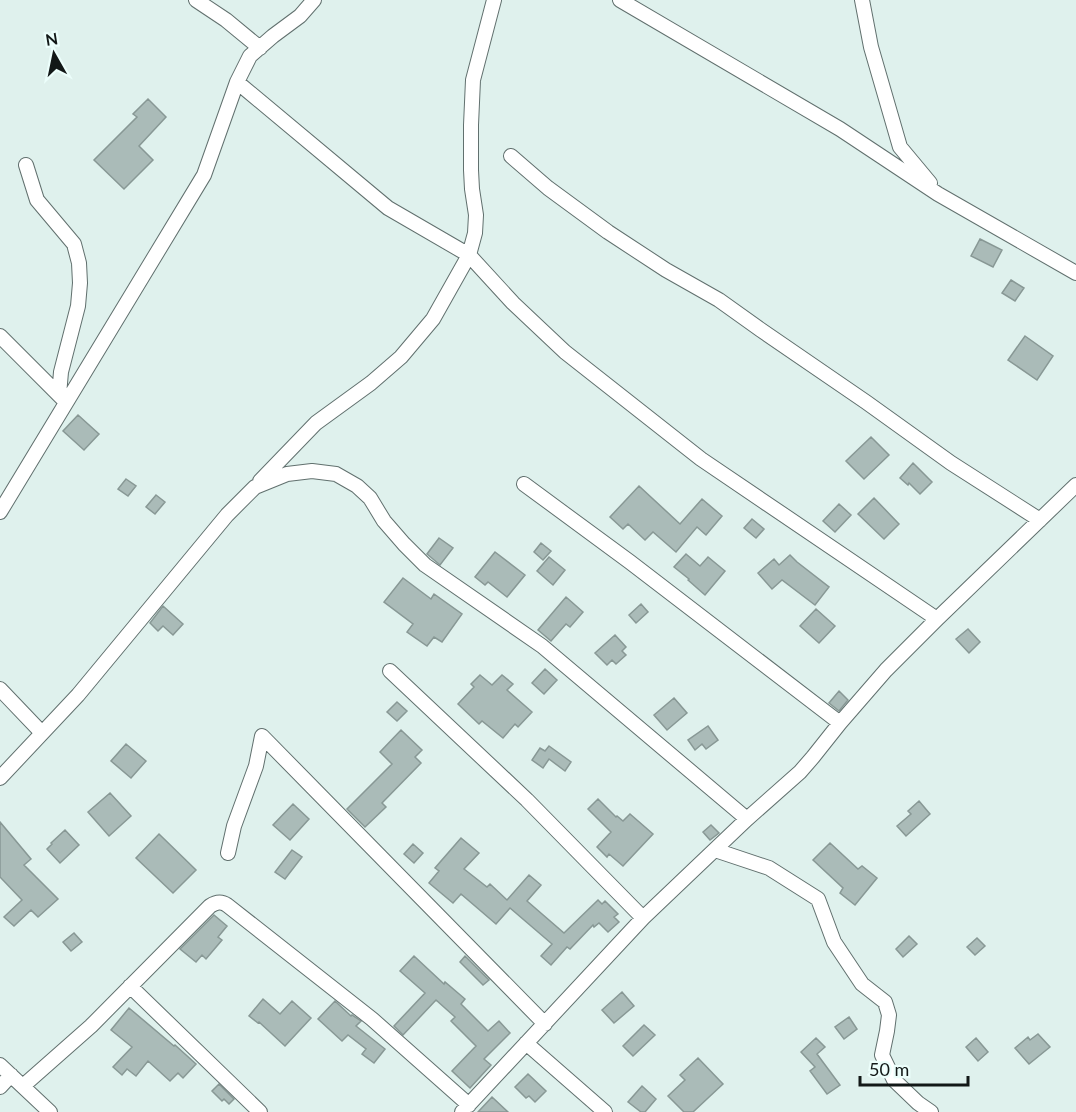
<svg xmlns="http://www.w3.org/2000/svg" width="1076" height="1112" font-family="Lato,sans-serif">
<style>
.building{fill:#aabbb8;stroke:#889895;stroke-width:1.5}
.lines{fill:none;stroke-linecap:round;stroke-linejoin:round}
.minor-casing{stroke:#61706e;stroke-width:16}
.minor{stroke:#fff;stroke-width:14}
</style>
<rect width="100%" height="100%" fill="#dff1ed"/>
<path class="building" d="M 148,99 L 166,117 L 139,146 L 153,160 L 124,189 L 94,160 L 137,117 L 133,114 Z
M 980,239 L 1002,250 L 993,267 L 971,256 Z
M 1011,280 L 1024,288 L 1015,301 L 1002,293 Z
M 1025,336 L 1053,356 L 1037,380 L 1008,360 Z
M 78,415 L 99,434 L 84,450 L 63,431 Z
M 871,437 L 889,455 L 864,479 L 846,461 Z
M 913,463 L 932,482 L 920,494 L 909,483 L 908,485 L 900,478 Z
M 126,479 L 136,486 L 128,496 L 118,489 Z
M 639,486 L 680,524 L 702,499 L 722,516 L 706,535 L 697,527 L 676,552 L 653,532 L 645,540 L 628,524 L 623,529 L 610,517 Z
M 156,495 L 165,502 L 155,514 L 146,507 Z
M 874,498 L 899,524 L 884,539 L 858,514 Z
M 839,504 L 851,515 L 835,532 L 823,521 Z
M 752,519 L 764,529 L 756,538 L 744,528 Z
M 439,538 L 453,548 L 440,565 L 427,554 Z
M 541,543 L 551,551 L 543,560 L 534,552 Z
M 495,552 L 525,575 L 507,597 L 488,582 L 485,585 L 475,577 Z
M 686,554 L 700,566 L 708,557 L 725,571 L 705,595 L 688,580 L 689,579 L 674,567 Z
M 790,555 L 797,562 L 829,587 L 815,605 L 782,580 L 772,589 L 758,573 L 774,559 L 779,565 Z
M 549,557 L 565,570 L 553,585 L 537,571 Z
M 403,578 L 431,599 L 434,594 L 462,614 L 442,642 L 434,637 L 427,646 L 407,632 L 413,624 L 384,602 Z
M 566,597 L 583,612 L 570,627 L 566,624 L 551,641 L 538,630 Z
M 641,604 L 648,612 L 636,623 L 629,615 Z
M 163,606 L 183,624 L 173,635 L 163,626 L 158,631 L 150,623 Z
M 816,609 L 835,626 L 819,643 L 800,626 Z
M 968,629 L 980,642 L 969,653 L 956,639 Z
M 615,635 L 626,647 L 622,651 L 626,655 L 616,664 L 612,660 L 607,665 L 595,653 Z
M 545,669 L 557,680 L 544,694 L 532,683 Z
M 480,675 L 492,685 L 502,675 L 513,684 L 507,690 L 532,712 L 518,727 L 515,724 L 503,738 L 482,721 L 479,724 L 458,704 L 474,687 L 471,684 Z
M 839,691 L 848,700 L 839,711 L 829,703 Z
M 674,698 L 687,713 L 667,730 L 654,715 Z
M 397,702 L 407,711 L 397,721 L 387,712 Z
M 708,726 L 718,740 L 706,749 L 702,744 L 695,750 L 688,740 Z
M 401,730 L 422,750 L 415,757 L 421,763 L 382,803 L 386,807 L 365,827 L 347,809 L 392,764 L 380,752 Z
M 126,744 L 146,761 L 131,778 L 111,761 Z
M 549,746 L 571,762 L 565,771 L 549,759 L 543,768 L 532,760 L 540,748 L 545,751 Z
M 110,793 L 131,816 L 109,836 L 88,812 Z
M 598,799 L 616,817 L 617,816 L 623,821 L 630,814 L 653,834 L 623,866 L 609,854 L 607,857 L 597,847 L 611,832 L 588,809 Z
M 919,801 L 930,814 L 906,836 L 897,826 L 911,814 L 908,811 Z
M 293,804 L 309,819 L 290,840 L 273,825 Z
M 0,822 L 31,859 L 24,865 L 58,899 L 38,917 L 31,910 L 14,926 L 4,917 L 22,900 L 0,877 Z
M 711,825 L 719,833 L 710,840 L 703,832 Z
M 65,830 L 79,845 L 60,863 L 47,849 L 52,844 L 51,843 Z
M 159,834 L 196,870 L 173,893 L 136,858 Z
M 461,838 L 479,853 L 464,869 L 487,887 L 490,884 L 507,900 L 529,875 L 541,885 L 527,901 L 564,933 L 598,900 L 602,904 L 605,901 L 618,914 L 614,917 L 619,922 L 608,932 L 599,923 L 594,927 L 593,925 L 570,949 L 567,947 L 551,965 L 541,956 L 552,944 L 510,908 L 496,924 L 461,894 L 453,903 L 429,883 L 439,871 L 435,868 Z
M 830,843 L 858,869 L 862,866 L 877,878 L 855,905 L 840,893 L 843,888 L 813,860 Z
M 413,844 L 423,853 L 414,863 L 404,854 Z
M 292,850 L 302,857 L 285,879 L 275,872 Z
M 214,915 L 227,926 L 218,937 L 222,940 L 206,959 L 202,955 L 196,962 L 180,949 Z
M 74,933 L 82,942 L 71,951 L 63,942 Z
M 909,936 L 917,944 L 903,957 L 896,949 Z
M 977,938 L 985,946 L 975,955 L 967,947 Z
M 414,956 L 444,984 L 445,982 L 465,999 L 461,1004 L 488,1031 L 499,1021 L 510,1033 L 484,1059 L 491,1065 L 470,1088 L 452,1071 L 476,1046 L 451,1021 L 455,1017 L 436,1000 L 403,1035 L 394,1026 L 425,993 L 400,971 Z
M 465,956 L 489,980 L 483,985 L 460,962 Z
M 622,992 L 634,1006 L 614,1023 L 602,1010 Z
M 263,999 L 280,1014 L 292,1001 L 311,1018 L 285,1046 L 259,1022 L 258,1023 L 249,1016 Z
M 335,1001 L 351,1016 L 352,1015 L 361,1021 L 356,1026 L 385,1049 L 374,1063 L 362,1054 L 366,1049 L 348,1035 L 342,1041 L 318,1019 Z
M 129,1008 L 174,1046 L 175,1045 L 196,1064 L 183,1078 L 178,1073 L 170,1081 L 148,1061 L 136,1076 L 127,1069 L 122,1075 L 113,1067 L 132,1047 L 111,1030 Z
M 849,1017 L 857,1029 L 844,1039 L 835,1027 Z
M 644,1025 L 655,1035 L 633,1056 L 623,1046 Z
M 1038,1034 L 1050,1047 L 1029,1064 L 1015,1048 L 1028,1037 L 1030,1040 Z
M 816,1038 L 825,1047 L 817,1054 L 840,1085 L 827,1094 L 810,1071 L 815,1067 L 801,1052 Z
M 976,1038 L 988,1052 L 978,1061 L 966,1047 Z
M 698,1058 L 723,1084 L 693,1112 L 684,1112 L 668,1096 L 685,1080 L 680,1075 Z
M 528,1074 L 546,1091 L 535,1102 L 529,1096 L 526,1098 L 515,1087 Z
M 219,1084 L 234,1099 L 229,1104 L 224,1099 L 222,1101 L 212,1091 Z
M 642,1086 L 656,1099 L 645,1112 L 641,1112 L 628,1102 Z
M 492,1097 L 508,1112 L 478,1112 Z"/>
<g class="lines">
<g class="minor-casing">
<path id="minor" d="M 196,0 L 226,20 L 260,48
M 620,0 L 840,129 L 938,194 L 1076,273
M 862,0 L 871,47 L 900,147 L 930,183
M 237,82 L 388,208 L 469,255 L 513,303 L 565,352 L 701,459 L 937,619
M 511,156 L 548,188 L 608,232 L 666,270 L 719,300 L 761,330 L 866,402 L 951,463 L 1040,520
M 26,165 L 37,200 L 74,244 L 79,263 L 80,283 L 78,306 L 61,372 L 59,395
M 0,336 L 62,398
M 260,481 L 316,423 L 371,383 L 401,357 L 433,319 L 469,255 L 475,233 L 476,215 L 472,189 L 471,170 L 471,125 L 473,80 L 494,0
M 524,484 L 630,562 L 840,723
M 0,512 L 204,175 L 237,82 L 250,56 L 273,36 L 300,16 L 314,0
M 390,671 L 527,800 L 643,918
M 0,689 L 42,733
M 0,778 L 78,695 L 227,515 L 255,487 L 287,474 L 312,471 L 336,474 L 357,486 L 370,498 L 384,521 L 404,544 L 425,565 L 542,646 L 747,819
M 715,850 L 769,868 L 818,899 L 834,942 L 862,984 L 885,1002 L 889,1015 L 887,1031 L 882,1055 L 894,1080 L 918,1103 L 931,1112
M 228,853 L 234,826 L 256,766 L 262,736 L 545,1024
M 130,986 L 260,1112
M 526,1043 L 605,1112
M 0,1065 L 50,1112
M 23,1086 L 91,1026 L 210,906 C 216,902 221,901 227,905 L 372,1019 L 469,1105
M 0,1087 L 11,1075
M 462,1112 L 643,918 L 747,819 L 800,772 L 813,757 L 840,723 L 886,670 L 937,619 L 1076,485"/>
</g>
<use href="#minor" class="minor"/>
</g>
<g transform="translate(54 54) rotate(351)" stroke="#ecfefb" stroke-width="4.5" paint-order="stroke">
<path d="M0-4.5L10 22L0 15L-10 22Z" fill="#121817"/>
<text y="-9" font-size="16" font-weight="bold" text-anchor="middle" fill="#121817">N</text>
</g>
<path d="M860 1076v9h108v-9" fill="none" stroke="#121817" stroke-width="3"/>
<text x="869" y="1076" font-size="18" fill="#121817" stroke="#ecfefb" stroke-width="4.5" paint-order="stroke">50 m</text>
</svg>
